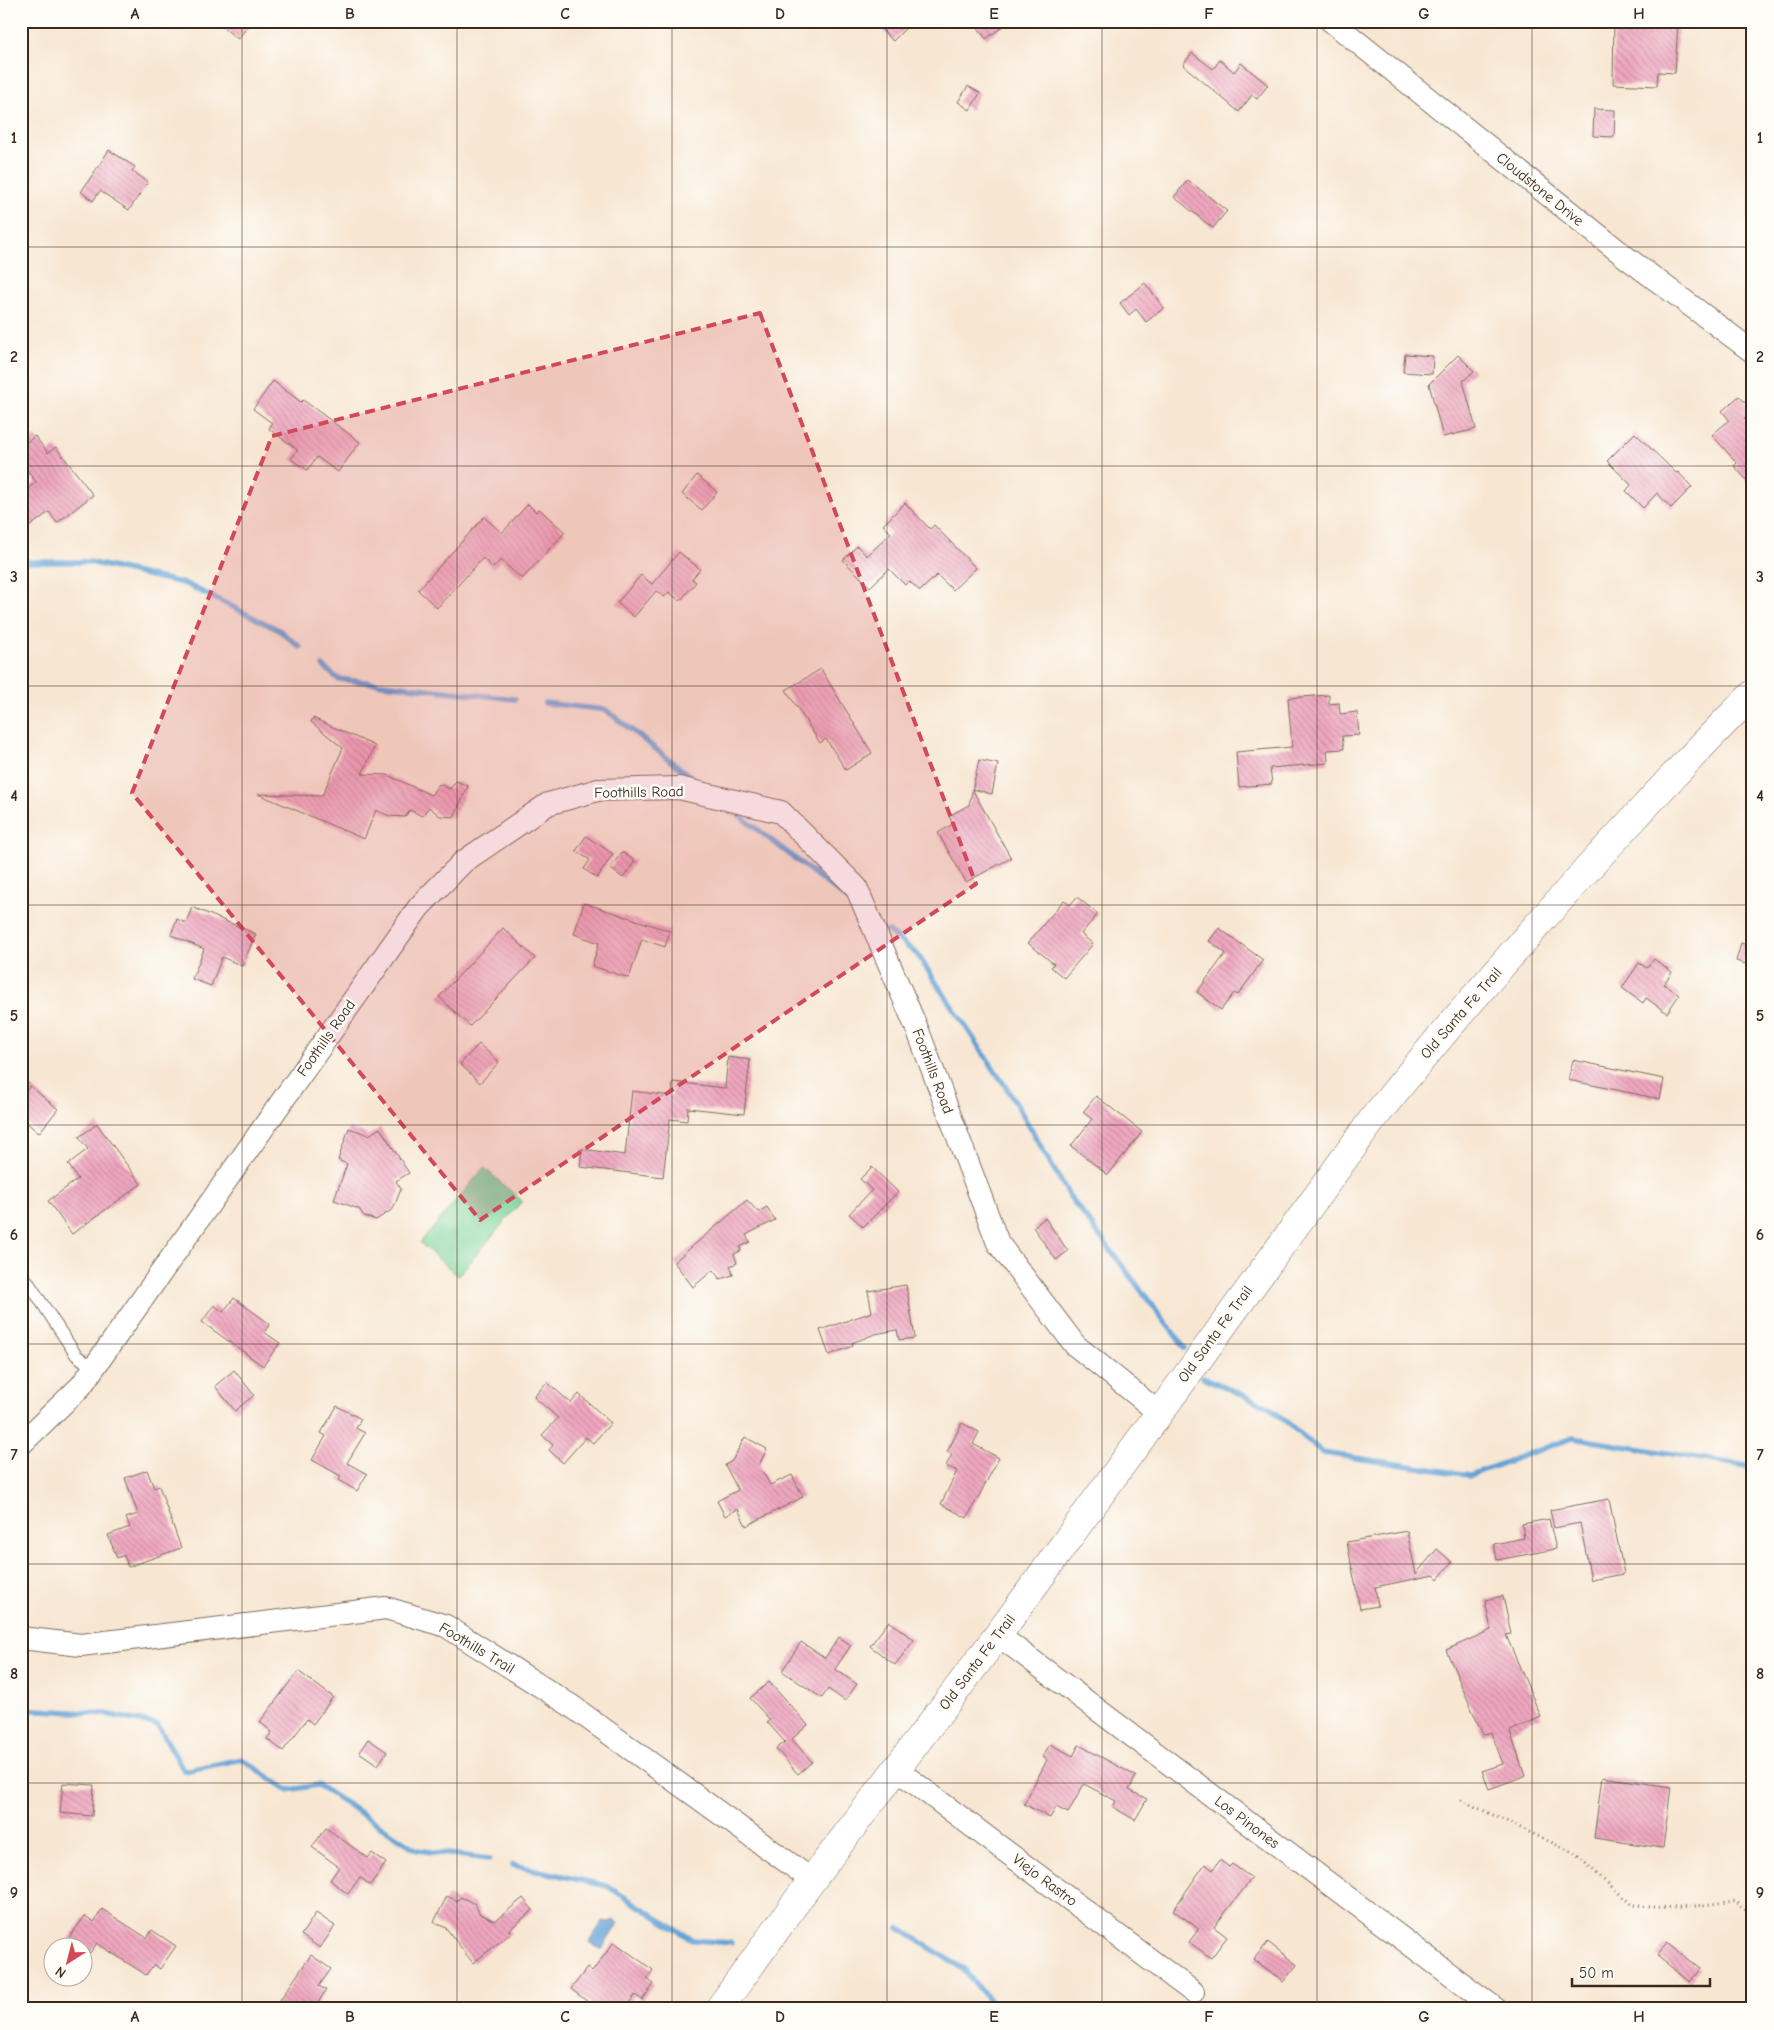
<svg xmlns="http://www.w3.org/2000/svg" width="1774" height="2030" font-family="'Comic Neue',sans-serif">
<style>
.park{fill:#79d39a;stroke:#5a7e5c}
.water{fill:#64a2d6;stroke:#50667a}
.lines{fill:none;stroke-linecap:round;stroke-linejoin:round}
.stream{stroke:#64a2d6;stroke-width:5.5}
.building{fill:url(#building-back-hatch)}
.service-casing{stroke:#7d6c5d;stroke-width:13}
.minor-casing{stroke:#7d6c5d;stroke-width:24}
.tertiary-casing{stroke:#7d6c5d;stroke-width:29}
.path{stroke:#7d6c5d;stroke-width:3;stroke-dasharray:1 4;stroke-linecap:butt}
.service{stroke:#fff;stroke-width:11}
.minor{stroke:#fff;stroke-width:22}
.tertiary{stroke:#fff;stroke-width:28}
.marked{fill:#d1495b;fill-opacity:0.2;stroke:#d1495b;stroke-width:4;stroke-dasharray:10 6;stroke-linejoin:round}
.grid{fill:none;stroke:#3b2a1e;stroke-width:1;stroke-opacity:0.55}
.labels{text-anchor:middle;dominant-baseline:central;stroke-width:5;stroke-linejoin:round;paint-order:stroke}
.street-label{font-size:15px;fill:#3b2a1e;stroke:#fdfcf7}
.neatline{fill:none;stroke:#3b2a1e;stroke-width:2}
.grid-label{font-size:16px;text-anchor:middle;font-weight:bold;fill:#3b2a1e}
</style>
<defs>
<pattern id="building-back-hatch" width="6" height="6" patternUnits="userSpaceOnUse" patternTransform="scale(1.25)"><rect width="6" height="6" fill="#f0a8c1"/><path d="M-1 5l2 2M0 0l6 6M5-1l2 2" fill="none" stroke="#c4899c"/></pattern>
</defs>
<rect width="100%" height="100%" fill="#fdfcf7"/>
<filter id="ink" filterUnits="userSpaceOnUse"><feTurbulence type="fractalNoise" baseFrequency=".02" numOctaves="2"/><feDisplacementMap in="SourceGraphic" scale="10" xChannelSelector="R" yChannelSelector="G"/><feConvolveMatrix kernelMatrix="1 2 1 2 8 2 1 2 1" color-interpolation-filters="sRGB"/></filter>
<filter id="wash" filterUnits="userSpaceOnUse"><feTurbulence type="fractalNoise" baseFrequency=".0096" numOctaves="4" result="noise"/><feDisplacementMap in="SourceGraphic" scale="20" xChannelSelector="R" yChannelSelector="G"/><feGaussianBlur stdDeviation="1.12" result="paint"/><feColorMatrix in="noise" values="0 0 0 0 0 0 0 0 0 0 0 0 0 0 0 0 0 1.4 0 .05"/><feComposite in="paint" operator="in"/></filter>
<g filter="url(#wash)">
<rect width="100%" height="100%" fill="#f7e6d1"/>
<path class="park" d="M 484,1168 L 522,1201 L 458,1276 L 420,1243 Z"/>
<path class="water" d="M 614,1920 L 619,1923 L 601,1950 L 589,1942 L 603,1921 L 609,1922 Z"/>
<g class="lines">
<path class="stream" d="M 21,562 L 89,562 L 186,584 L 279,630 L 300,647
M 323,666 L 338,679 L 515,699
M 545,703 L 606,710 L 695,780
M 739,815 L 848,900
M 888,931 L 917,954 L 1010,1093 L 1070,1197 L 1185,1348
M 1203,1377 L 1269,1407 L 1323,1453 L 1470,1475 L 1573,1438 L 1753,1467
M 21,1709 L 106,1714 L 158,1725 L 184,1771 L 242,1759 L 288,1790 L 318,1785 L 417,1850 L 489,1859
M 513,1865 L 607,1886 L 693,1940 L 731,1943
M 899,1928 L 963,1969 L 997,2009"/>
</g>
<g id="blocks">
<path class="building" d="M 215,21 L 252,21 L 238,39 Z
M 873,21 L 897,21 L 905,29 L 893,41 Z
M 973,21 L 1010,21 L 986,39 Z
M 1614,21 L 1678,21 L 1675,73 L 1658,72 L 1657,86 L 1613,84 Z
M 1192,53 L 1213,69 L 1220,60 L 1234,72 L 1241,63 L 1268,85 L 1257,99 L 1252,95 L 1239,112 L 1183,65 Z
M 968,86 L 980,93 L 970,110 L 958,102 Z
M 1594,109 L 1615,110 L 1614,137 L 1593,136 Z
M 109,150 L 135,167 L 132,171 L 148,182 L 129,210 L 100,191 L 93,201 L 81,192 Z
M 1188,180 L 1227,211 L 1213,228 L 1174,197 Z
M 1145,283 L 1164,308 L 1146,322 L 1136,309 L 1129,315 L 1120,303 Z
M 1405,354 L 1433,356 L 1432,374 L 1403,372 Z
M 1458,355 L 1474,371 L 1463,381 L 1476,429 L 1443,437 L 1429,384 Z
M 273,381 L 301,402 L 303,400 L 360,442 L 338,472 L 317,457 L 307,470 L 291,459 L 298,450 L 269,429 L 272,423 L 253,409 Z
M 1739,396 L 1753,411 L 1744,418 L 1753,428 L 1753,487 L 1734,466 L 1737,463 L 1712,435 L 1729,420 L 1722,411 Z
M 1635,433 L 1676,473 L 1678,472 L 1692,487 L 1671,508 L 1657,493 L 1643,508 L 1626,491 L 1631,485 L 1607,461 Z
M 35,436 L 48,453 L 56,447 L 93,495 L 57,523 L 49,512 L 29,527 L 21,516 L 21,494 L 36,482 L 22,464 L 28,459 L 21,447 Z
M 697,475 L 717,492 L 702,510 L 682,494 Z
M 905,503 L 930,529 L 934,525 L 976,568 L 953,590 L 937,575 L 920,591 L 909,581 L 905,585 L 889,569 L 870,587 L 843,560 L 857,546 L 867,556 L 891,533 L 883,525 Z
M 528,504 L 536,512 L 539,509 L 565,532 L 522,579 L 501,560 L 493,568 L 483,558 L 437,608 L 418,590 L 484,517 L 502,533 Z
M 679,552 L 700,569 L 692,579 L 696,582 L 680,601 L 669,592 L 664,597 L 656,591 L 634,617 L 617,603 L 641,575 L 652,584 Z
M 821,669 L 872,753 L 846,770 L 826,739 L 820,743 L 786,690 Z
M 1329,695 L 1329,704 L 1339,703 L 1340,714 L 1357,712 L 1359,735 L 1342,736 L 1344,749 L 1327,750 L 1328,763 L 1270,768 L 1272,784 L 1239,787 L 1236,752 L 1292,747 L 1288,698 Z
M 313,718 L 375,746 L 362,774 L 387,775 L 431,795 L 439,784 L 450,789 L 456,781 L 468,786 L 454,817 L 440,816 L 429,807 L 422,816 L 410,810 L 405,817 L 389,816 L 376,810 L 364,839 L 258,794 L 322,796 L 343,748 L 311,722 Z
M 979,760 L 998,764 L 992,794 L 972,789 L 1011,858 L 966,882 L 938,833 L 953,824 L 949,816 L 969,805 Z
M 586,836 L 613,854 L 597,878 L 584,869 L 590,860 L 576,851 Z
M 622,852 L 635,861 L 623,878 L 610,868 Z
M 1077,897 L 1098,914 L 1081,934 L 1093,944 L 1064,978 L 1051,967 L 1054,964 L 1028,943 L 1064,900 L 1070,905 Z
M 584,903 L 670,931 L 665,947 L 642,939 L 629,978 L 592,966 L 599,943 L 574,934 Z
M 192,907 L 256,934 L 242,966 L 222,957 L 211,986 L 192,979 L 204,949 L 171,935 L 177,919 L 186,923 Z
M 503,928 L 535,958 L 470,1026 L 439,997 Z
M 1219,928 L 1263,960 L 1238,995 L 1234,993 L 1221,1010 L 1197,992 L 1226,953 L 1209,941 Z
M 1741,943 L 1753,947 L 1753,966 L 1736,961 Z
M 1654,959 L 1672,972 L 1664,984 L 1679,995 L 1667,1013 L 1646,998 L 1643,1003 L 1622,988 L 1639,963 L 1647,968 Z
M 479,1044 L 499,1062 L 480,1083 L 460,1064 Z
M 728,1057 L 750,1060 L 744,1114 L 688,1108 L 687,1121 L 670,1119 L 663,1177 L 580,1167 L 582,1149 L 625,1155 L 632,1091 L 672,1096 L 673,1082 L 725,1088 Z
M 1573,1060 L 1664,1079 L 1660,1099 L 1568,1080 Z
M 30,1086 L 58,1109 L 39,1133 L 21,1118 L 21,1097 Z
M 1096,1096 L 1142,1132 L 1108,1175 L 1071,1146 L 1092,1119 L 1083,1112 Z
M 97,1124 L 141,1184 L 72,1234 L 48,1201 L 78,1179 L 68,1164 L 88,1149 L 79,1137 Z
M 349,1128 L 369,1135 L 380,1128 L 409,1173 L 396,1181 L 401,1189 L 393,1209 L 376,1220 L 364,1216 L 359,1209 L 334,1200 L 347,1164 L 338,1160 Z
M 872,1167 L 898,1192 L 863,1227 L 849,1214 L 872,1190 L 860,1179 Z
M 747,1200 L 758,1212 L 767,1207 L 775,1220 L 746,1235 L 750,1242 L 740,1247 L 741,1251 L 734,1254 L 737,1263 L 730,1266 L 733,1275 L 720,1279 L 713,1270 L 693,1287 L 674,1262 Z
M 1045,1218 L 1068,1251 L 1056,1260 L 1033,1227 Z
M 906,1285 L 915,1338 L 899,1340 L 897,1330 L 875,1334 L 852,1343 L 853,1346 L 829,1355 L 820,1330 L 872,1312 L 868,1291 Z
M 234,1298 L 270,1324 L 264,1332 L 280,1343 L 263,1366 L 202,1322 L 214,1305 L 223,1312 Z
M 234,1370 L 254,1395 L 235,1411 L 215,1386 Z
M 547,1382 L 571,1403 L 579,1394 L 611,1423 L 593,1443 L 586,1437 L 563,1463 L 549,1450 L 553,1445 L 542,1435 L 558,1418 L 534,1397 Z
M 337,1406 L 361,1419 L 356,1428 L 365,1433 L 347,1463 L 367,1474 L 357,1491 L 339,1480 L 341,1476 L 312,1460 L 326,1436 L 321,1433 Z
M 962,1423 L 979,1432 L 973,1444 L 999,1458 L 967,1518 L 941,1504 L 957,1471 L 946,1466 L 952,1454 L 947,1452 Z
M 745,1437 L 767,1449 L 759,1465 L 770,1485 L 792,1475 L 803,1497 L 746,1526 L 738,1509 L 725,1516 L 717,1501 L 738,1490 L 725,1465 L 732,1461 Z
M 147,1470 L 154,1488 L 159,1486 L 181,1548 L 128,1567 L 124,1555 L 117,1558 L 108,1535 L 130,1527 L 126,1518 L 138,1514 L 125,1478 Z
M 1609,1499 L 1624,1574 L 1591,1580 L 1580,1523 L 1554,1528 L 1550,1510 Z
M 1549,1519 L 1556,1549 L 1497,1560 L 1494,1544 L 1524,1538 L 1522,1524 Z
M 1407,1531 L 1416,1574 L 1437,1549 L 1452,1562 L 1438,1579 L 1434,1575 L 1375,1587 L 1378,1606 L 1360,1609 L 1347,1542 Z
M 1503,1596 L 1511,1634 L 1506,1635 L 1541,1717 L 1510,1731 L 1525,1776 L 1489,1789 L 1482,1771 L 1503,1764 L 1491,1732 L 1483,1735 L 1446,1650 L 1491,1630 L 1485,1600 Z
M 889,1621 L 914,1640 L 895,1665 L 870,1646 Z
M 839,1637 L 851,1645 L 835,1669 L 857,1684 L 845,1701 L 828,1689 L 822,1698 L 782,1671 L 801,1642 L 825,1658 Z
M 298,1671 L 333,1697 L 313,1724 L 307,1719 L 283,1751 L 267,1739 L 272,1732 L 260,1722 Z
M 769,1682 L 808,1725 L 792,1739 L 812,1762 L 798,1774 L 776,1749 L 785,1742 L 767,1722 L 770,1720 L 750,1698 Z
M 368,1739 L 387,1752 L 378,1765 L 359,1752 Z
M 1050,1744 L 1073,1756 L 1079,1745 L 1136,1776 L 1129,1790 L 1147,1799 L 1135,1820 L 1113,1807 L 1116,1801 L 1084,1784 L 1068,1813 L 1056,1807 L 1050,1818 L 1024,1804 L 1047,1760 L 1043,1757 Z
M 1602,1777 L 1671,1787 L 1663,1848 L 1594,1838 Z
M 63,1783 L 94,1785 L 92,1816 L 60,1813 Z
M 326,1828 L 368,1858 L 372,1853 L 386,1863 L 370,1885 L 360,1877 L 348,1894 L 330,1880 L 339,1867 L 312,1847 Z
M 1220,1860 L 1229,1867 L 1232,1864 L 1252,1878 L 1214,1927 L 1227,1937 L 1211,1958 L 1189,1942 L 1199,1929 L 1173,1910 L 1205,1864 L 1213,1870 Z
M 447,1896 L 457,1901 L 461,1897 L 475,1904 L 480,1914 L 495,1921 L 523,1898 L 533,1910 L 509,1930 L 511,1933 L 473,1963 L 446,1928 L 434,1922 Z
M 102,1909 L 147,1938 L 152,1930 L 176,1946 L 160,1969 L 154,1964 L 146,1975 L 97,1943 L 90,1953 L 69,1938 L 85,1916 L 94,1922 Z
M 316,1913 L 335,1926 L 320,1948 L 301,1935 Z
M 614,1942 L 653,1970 L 647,1979 L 654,1984 L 642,2000 L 635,1995 L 625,2009 L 597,2009 L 571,1989 L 587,1968 L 592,1972 Z
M 1268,1942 L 1297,1965 L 1283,1982 L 1254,1959 Z
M 1667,1943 L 1700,1969 L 1690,1982 L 1657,1956 Z
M 311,1955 L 331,1969 L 319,1986 L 326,1990 L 314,2009 L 274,2009 Z"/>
</g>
</g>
<g filter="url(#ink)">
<use href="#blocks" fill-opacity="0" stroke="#7d6c5d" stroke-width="1"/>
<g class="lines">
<g class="service-casing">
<path id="service" d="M 21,1271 L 76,1355 L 93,1368"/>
</g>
<g class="minor-casing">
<path id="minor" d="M 1331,21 L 1627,258 L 1753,352
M 21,1444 L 81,1386 L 419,907 L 463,862 L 548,804 L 598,790 L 679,788 L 781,812 L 856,887 L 918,1031 L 998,1243 L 1075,1345 L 1158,1412
M 998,1635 L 1496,2009
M 21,1638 L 81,1645 L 386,1608 L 446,1626 L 570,1705 L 812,1880
M 896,1769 L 1193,1992"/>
</g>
<g class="tertiary-casing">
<path id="tertiary" d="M 719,2009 L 812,1880 L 998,1635 L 1373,1119 C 1443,1031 1517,947 1592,864 C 1645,807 1697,748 1753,694"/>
</g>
<path class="path" d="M 1461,1800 L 1574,1853 L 1633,1906 L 1679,1908 L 1735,1901 L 1753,1915"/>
<use href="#service" class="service"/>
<use href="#minor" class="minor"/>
<use href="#tertiary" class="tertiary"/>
</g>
</g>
<path class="marked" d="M 760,313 L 976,884 L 480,1220 L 132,793 L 272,436 Z"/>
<path class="grid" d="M 242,21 L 242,2009M 457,21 L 457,2009M 672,21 L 672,2009M 887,21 L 887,2009M 1102,21 L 1102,2009M 1317,21 L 1317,2009M 1532,21 L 1532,2009M 21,247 L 1753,247M 21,466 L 1753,466M 21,686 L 1753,686M 21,905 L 1753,905M 21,1125 L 1753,1125M 21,1344 L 1753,1344M 21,1564 L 1753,1564M 21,1783 L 1753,1783"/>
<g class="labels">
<g class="street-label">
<text transform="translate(1540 189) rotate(39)">Cloudstone Drive</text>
<text transform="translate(639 792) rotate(-1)">Foothills Road</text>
<text transform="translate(1461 1013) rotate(-49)">Old Santa Fe Trail</text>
<text transform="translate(326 1038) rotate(-55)">Foothills Road</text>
<text transform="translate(933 1071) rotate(69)">Foothills Road</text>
<text transform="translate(1215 1334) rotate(-54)">Old Santa Fe Trail</text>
<text transform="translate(477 1648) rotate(31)">Foothills Trail</text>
<text transform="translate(977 1662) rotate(-53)">Old Santa Fe Trail</text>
<text transform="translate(1247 1822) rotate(37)">Los Pinones</text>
<text transform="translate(1045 1880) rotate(37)">Viejo Rastro</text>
</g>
</g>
<rect width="1774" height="2030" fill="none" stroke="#fdfcf7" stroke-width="55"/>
<g transform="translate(68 1962) rotate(216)"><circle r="24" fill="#fdfcf7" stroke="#afa8a0"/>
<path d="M0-4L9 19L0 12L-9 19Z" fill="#d1495b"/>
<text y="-8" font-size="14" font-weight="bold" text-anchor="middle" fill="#3b2a1e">N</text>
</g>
<path d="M1572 1978v8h138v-8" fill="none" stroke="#3b2a1e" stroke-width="2.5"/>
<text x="1579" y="1978" font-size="15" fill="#3b2a1e" stroke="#fdfcf7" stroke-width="4" paint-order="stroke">50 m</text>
<rect x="28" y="28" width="1718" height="1974" class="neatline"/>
<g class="grid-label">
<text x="135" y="19">A</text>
<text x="350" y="19">B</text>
<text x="565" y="19">C</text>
<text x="780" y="19">D</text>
<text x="994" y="19">E</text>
<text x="1209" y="19">F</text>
<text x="1424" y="19">G</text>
<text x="1639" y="19">H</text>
<text x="14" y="143">1</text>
<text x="1760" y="143">1</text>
<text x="14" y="362">2</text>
<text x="1760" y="362">2</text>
<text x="14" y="582">3</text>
<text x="1760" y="582">3</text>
<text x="14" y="801">4</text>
<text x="1760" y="801">4</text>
<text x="14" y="1021">5</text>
<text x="1760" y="1021">5</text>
<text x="14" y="1240">6</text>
<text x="1760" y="1240">6</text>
<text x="14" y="1460">7</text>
<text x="1760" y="1460">7</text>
<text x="14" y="1679">8</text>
<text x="1760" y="1679">8</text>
<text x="14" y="1898">9</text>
<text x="1760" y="1898">9</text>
<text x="135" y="2022">A</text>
<text x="350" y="2022">B</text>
<text x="565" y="2022">C</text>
<text x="780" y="2022">D</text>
<text x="994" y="2022">E</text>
<text x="1209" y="2022">F</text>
<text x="1424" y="2022">G</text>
<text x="1639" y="2022">H</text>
</g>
</svg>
